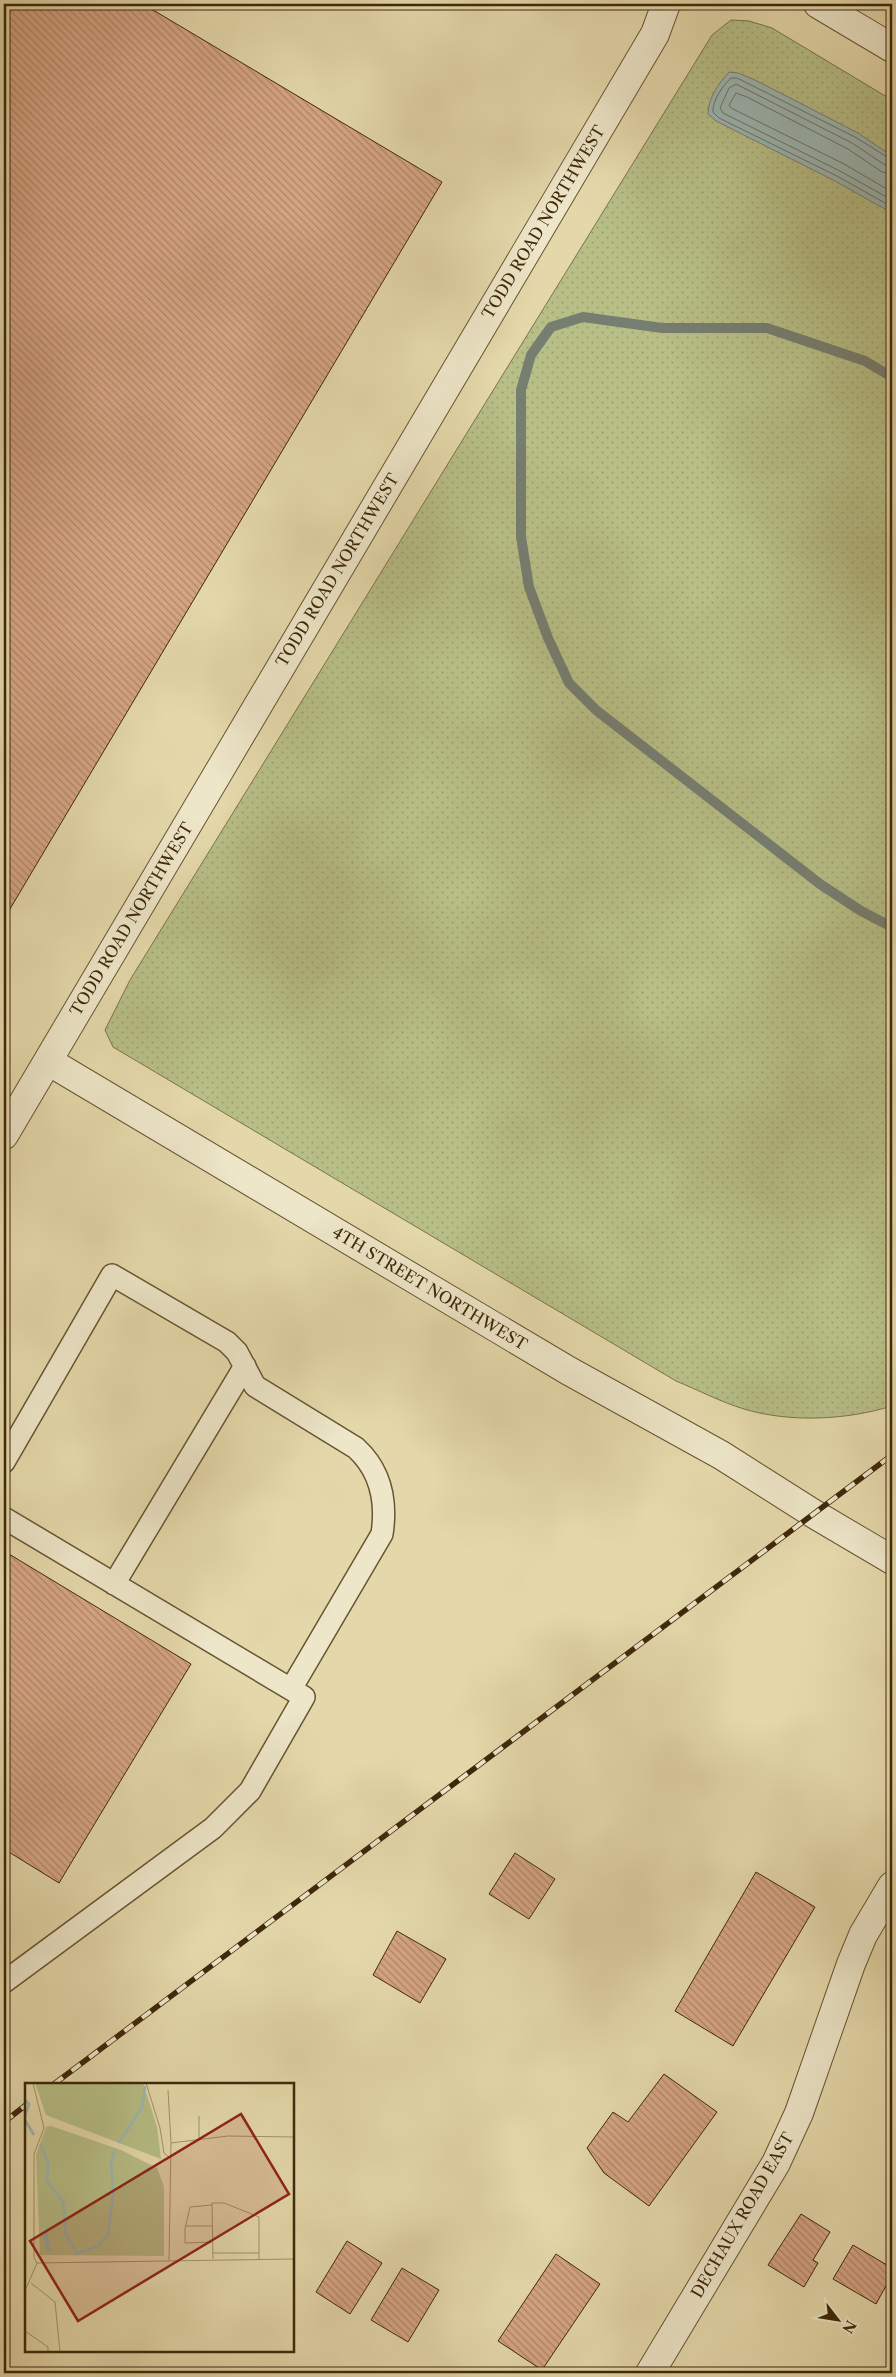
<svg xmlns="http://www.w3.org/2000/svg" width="896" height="2377" font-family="'Libre Caslon Text',serif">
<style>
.grass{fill:url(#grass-dots);stroke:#7a7348}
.water{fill:#9bb7b5;stroke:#767e71}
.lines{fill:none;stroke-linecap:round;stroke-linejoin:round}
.shore{stroke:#6c7060;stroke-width:1}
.stream{stroke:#767e71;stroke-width:10}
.building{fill:url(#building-back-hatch);stroke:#3e280a}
.service-casing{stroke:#685432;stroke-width:24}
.minor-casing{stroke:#685432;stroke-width:30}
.tertiary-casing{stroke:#685432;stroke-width:30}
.service{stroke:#ede6c8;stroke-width:21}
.minor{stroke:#ede6c8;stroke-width:28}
.tertiary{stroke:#ede6c8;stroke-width:28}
.rail-casing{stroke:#3e280a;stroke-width:5.5}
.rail{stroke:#ede6c8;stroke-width:4;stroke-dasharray:11;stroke-linecap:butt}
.labels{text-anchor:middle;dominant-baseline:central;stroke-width:4;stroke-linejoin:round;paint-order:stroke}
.street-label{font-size:16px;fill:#3e280a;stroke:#ede6c8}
.inset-river{fill:none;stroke:#9bb7b5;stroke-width:2.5}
.inset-road{fill:none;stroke:#a2926a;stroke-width:1}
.view{fill:#8f2418;fill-opacity:0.15;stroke:#8f2418;stroke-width:2.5}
.inset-edge{fill:none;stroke:#3e280a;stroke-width:2.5}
</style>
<defs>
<pattern id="grass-dots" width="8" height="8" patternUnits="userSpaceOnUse" patternTransform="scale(1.25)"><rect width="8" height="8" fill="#b7be86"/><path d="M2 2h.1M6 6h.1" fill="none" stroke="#9ea372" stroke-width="1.8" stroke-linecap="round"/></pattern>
<pattern id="building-back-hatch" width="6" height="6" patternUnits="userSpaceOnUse" patternTransform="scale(1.25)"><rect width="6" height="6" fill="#d6a584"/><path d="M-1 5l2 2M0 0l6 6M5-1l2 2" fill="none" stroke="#af866a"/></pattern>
</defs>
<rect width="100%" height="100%" fill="#e4d8aa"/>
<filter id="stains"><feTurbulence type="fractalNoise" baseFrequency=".004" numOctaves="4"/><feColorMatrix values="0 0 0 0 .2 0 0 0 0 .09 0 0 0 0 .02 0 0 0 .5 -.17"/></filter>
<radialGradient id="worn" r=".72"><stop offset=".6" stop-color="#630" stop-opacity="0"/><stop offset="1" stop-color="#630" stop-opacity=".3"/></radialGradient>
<path class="grass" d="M 731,20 L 749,21 L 772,28 L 892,100 L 892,1406 C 846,1420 791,1423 744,1409 C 721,1402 698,1390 676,1381 L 113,1047 L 105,1030 L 130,980 L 712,35 Z"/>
<path class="water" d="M 729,72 L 738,73 L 755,80 L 858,133 L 892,156 L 892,213 L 835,181 L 716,121 L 708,114 C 708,98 719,83 729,72 Z"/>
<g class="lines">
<path class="shore" d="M 892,160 L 855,137 L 737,78 L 731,78 C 723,85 712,101 713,112 L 719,118 L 837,176 L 892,207
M 892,166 L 885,165 L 852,143 L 736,84 L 729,88 L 720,108 L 723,113 L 840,171 L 892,200
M 892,174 L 882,172 L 848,149 L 747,97 L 736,93 L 729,105 L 731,108 L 844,164 L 892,192"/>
<path class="stream" d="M 892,377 L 865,361 L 767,328 L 662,328 L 583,317 L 551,327 L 531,355 L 521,390 L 521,537 L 529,587 L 548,638 L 569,683 L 596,710 L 820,884 L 861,911 L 892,927"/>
</g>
<path class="building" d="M 4,4 L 143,4 L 442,182 L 4,919 Z
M 4,1551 L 191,1664 L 59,1883 L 4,1849 Z
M 515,1853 L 555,1879 L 529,1919 L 489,1894 Z
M 756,1872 L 815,1907 L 733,2046 L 675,2011 Z
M 397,1931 L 446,1959 L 420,2003 L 373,1975 Z
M 664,2074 L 717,2112 L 649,2206 L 604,2173 L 587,2148 L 613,2112 L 628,2122 Z
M 801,2214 L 830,2232 L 813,2260 L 818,2263 L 804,2287 L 768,2265 Z
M 347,2241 L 382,2263 L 350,2314 L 316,2292 Z
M 853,2245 L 892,2268 L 892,2275 L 876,2304 L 833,2279 Z
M 556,2254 L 600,2284 L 542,2370 L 498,2341 Z
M 402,2268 L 439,2290 L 408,2342 L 371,2320 Z"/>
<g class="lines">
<g class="service-casing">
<path id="service" d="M 4,1462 L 112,1275 L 227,1342 L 237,1352 L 255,1386 L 356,1448 C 381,1471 387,1501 382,1534 L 291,1689
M 4,1518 L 304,1697 L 250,1791 L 213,1828 L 4,1982
M 114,1584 L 245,1366"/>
</g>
<g class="minor-casing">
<path id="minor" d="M 818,4 L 892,48
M 48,1061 L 569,1371 L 721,1455 L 814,1514 L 892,1560
M 650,2373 L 776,2163 L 799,2113 L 851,1964 L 863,1935 L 892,1886"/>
</g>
<g class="tertiary-casing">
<path id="tertiary" d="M 4,1135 L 655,34 L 666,4"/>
</g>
<use href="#service" class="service"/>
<use href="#minor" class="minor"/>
<use href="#tertiary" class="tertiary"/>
<g class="rail-casing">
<path id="rail" d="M 54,2084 L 892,1455
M 4,2122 L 26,2105"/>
</g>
<use href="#rail" class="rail"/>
</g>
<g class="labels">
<g class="street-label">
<text transform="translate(543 222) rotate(-59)">TODD ROAD NORTHWEST</text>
<text transform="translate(337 570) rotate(-59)">TODD ROAD NORTHWEST</text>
<text transform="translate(131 919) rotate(-59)">TODD ROAD NORTHWEST</text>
<text transform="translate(430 1288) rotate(31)">4TH STREET NORTHWEST</text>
<text transform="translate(742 2215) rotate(-60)">DECHAUX ROAD EAST</text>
</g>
</g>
<g transform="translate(25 2083)">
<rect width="269" height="269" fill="#e4d8aa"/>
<path d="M 10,0 L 118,0 L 132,44 L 136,76 L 21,32 ZM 26,43 L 96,67 L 132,85 L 139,104 L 139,173 L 15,172 L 11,72 L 21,44 Z" fill="#b7be86"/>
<path d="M 22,142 L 25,168 L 21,169 L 19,154 Z" fill="#9bb7b5"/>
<path class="inset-river" d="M 0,17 L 4,21 L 0,33M 0,37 L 9,52M 94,60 L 117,24 L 120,3M 15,62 L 23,79 L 22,98 L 38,118 L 41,152 L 52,171 L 73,163 L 83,151 L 88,112 L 86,79 L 90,67"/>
<path class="inset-road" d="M 8,0 L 19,45 L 9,71 L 9,174 L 12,180M 121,0 L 135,45 L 139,70 L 144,74M 143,7 L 146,60M 174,33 L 174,58M 187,122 L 165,124 L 160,146 L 160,160 L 187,159M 161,143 L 187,143M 187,170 L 234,170M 188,176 L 187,120 L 199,120 L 234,134 L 234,176M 144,177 L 146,60 L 203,53 L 269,54M 12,180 L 269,176M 6,200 L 30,219 L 35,269M 0,208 L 12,180M 0,248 L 23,264 L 23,269"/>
<path class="view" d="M 216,31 L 264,111 L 53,238 L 5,158 Z"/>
<rect width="269" height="269" class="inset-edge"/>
</g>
<rect width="896" height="2377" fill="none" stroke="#e4d8aa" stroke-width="20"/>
<rect x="5" y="5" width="886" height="2367" fill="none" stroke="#3e280a" stroke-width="2.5"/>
<rect x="10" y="10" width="876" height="2357" fill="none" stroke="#3e280a"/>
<g transform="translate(838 2320) rotate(121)" stroke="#ede6c8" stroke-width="4" paint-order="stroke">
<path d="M0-4L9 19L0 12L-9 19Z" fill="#3e280a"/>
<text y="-8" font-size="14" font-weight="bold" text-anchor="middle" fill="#3e280a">N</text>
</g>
<rect width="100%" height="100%" filter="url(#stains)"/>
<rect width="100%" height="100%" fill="url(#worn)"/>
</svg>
